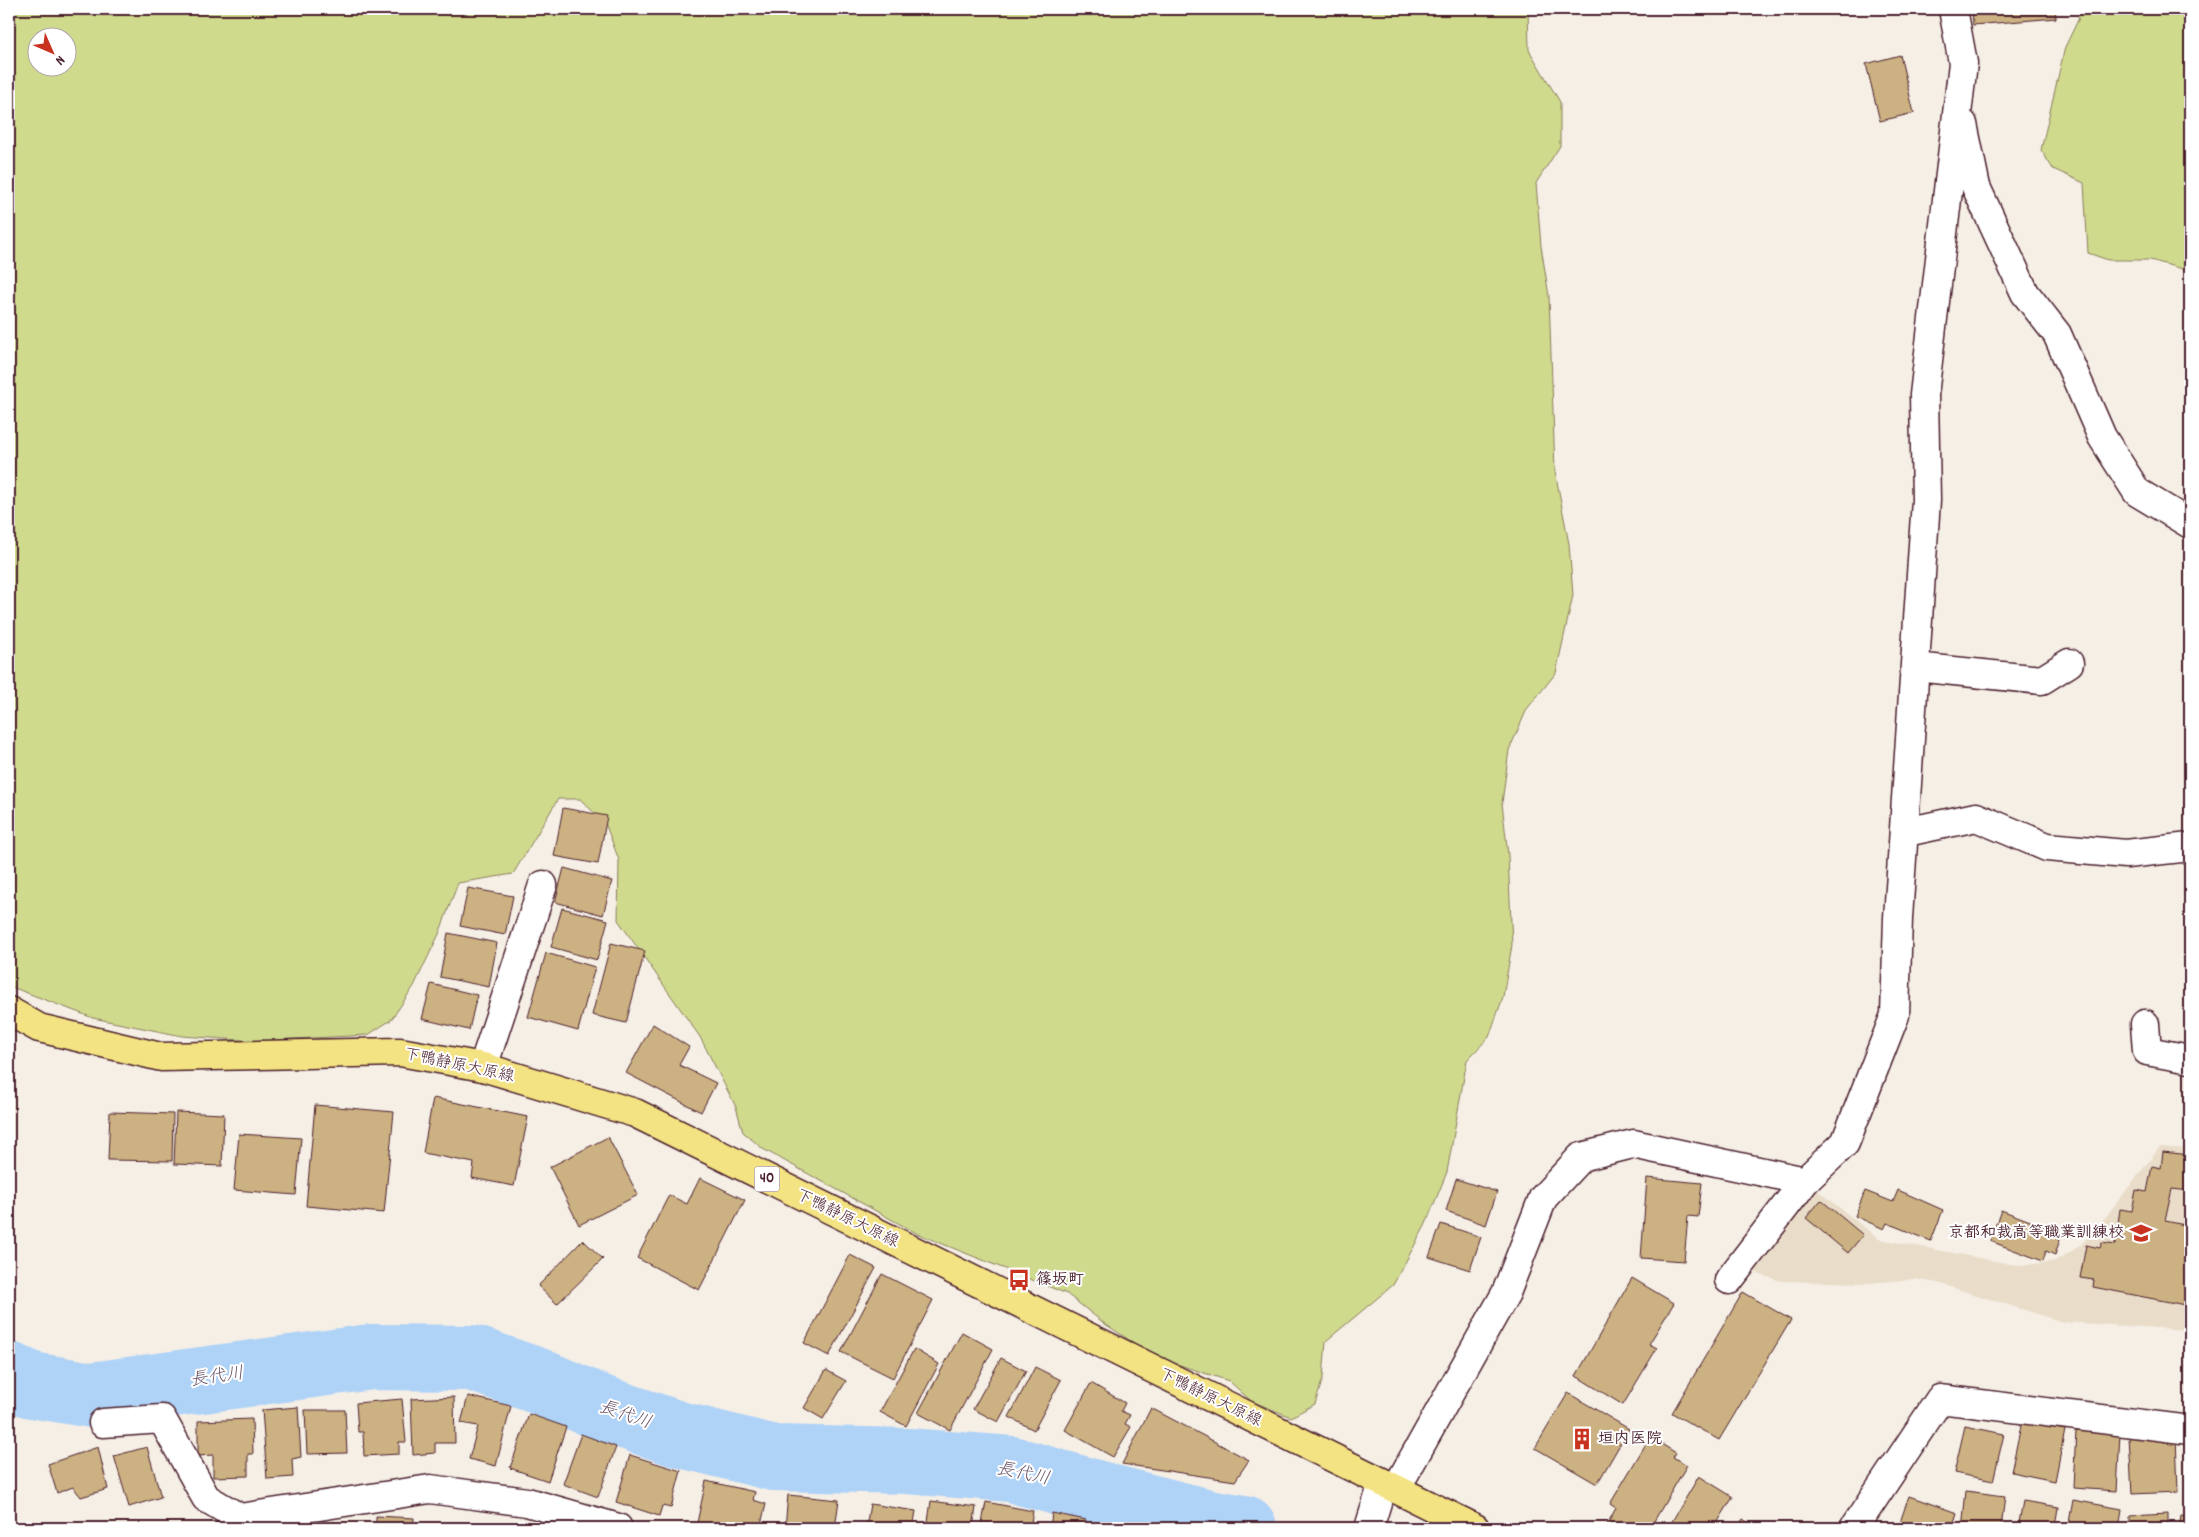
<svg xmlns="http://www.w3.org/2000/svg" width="2199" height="1537" font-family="Dekko,'Klee One',sans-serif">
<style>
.built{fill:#e9dcc8}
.green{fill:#cfda8d;stroke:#8c7c5c;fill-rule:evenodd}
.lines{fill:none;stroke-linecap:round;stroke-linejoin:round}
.river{stroke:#afd2f7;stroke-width:66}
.building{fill:#ccb182;stroke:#4a1f2b}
.minor-casing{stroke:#4a1f2b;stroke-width:31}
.major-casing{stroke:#4a1f2b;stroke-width:31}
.minor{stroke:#fff;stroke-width:28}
.major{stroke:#f4e382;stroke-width:28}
.labels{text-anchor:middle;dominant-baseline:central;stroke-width:4;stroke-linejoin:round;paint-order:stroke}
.shield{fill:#fff;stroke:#80626b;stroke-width:1}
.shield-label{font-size:15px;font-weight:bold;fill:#4a1f2b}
.street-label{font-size:16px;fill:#4a1f2b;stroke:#fff}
.poi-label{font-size:16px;font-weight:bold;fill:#4a1f2b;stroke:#fff;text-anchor:start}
.water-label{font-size:18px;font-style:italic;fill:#685568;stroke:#fff}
</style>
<rect width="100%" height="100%" fill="#f5efe6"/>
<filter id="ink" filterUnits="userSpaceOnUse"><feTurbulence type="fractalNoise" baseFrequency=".02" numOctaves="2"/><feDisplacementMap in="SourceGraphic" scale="10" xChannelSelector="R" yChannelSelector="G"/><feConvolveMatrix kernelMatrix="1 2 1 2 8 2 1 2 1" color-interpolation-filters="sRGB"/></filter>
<g filter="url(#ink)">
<path class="built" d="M 2160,1147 L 2190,1149 L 2190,1330 L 2063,1322 L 1938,1283 L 1915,1279 L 1868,1283 L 1782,1281 L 1760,1275 L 1751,1269 L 1816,1189 L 1879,1239 L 2021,1266 L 2055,1261 L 2080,1246 L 2097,1228 Z"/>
<path class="green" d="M 9,9 L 1528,9 L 1529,50 L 1560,102 L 1560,146 L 1536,183 L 1541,246 L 1549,296 L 1555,471 L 1569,544 L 1573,595 L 1556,673 L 1527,709 L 1509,750 L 1502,803 L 1508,855 L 1512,945 L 1503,997 L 1489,1037 L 1467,1060 L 1447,1172 L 1425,1226 L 1393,1285 L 1326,1341 L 1323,1378 L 1315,1404 L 1291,1417 L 1251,1401 L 1229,1381 L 1155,1357 L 1105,1324 L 1067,1294 L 918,1234 L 763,1149 L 743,1132 L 736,1107 L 700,1037 L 618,920 L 619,860 L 605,823 L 580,799 L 558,799 L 513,874 L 458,883 L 439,934 L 414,986 L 391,1020 L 368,1035 L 255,1041 L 182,1036 L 93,1018 L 9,986 ZM 38,38 L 68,38 L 68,68 L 38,68 Z
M 2080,9 L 2190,9 L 2190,271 L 2150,260 L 2108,260 L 2088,253 L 2084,183 L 2053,169 L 2041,150 L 2065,47 L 2078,20 Z"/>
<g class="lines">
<path class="river" d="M 9,1375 L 32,1385 L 92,1395 L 371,1357 L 472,1358 L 538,1381 L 601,1408 L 678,1434 L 774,1458 L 908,1461 L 1011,1469 L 1113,1498 L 1208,1522 L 1244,1528"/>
</g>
<path class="building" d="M 1972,9 L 2055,9 L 2056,18 L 1973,25 Z
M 1900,55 L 1914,113 L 1880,121 L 1866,64 Z
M 563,808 L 607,816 L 598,864 L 554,856 Z
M 564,868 L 612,881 L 603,915 L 555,902 Z
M 468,888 L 513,896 L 505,935 L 460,926 Z
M 562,908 L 608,920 L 597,960 L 551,947 Z
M 448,933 L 497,943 L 489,987 L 440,977 Z
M 611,943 L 645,951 L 626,1023 L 592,1015 Z
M 546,953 L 595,967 L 578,1031 L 528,1017 Z
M 431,984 L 477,995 L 469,1030 L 422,1019 Z
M 653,1024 L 689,1047 L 679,1065 L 716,1083 L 701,1112 L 626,1073 Z
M 433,1098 L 528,1117 L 514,1186 L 472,1178 L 474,1163 L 423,1153 Z
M 315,1105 L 394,1112 L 384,1213 L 306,1206 Z
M 110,1112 L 173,1114 L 172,1161 L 108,1160 Z
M 176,1112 L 224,1114 L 222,1166 L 174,1164 Z
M 239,1134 L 301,1138 L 296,1195 L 234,1190 Z
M 608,1137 L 638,1195 L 579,1225 L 550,1167 Z
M 2163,1152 L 2190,1155 L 2190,1191 L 2172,1189 L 2165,1221 L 2190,1226 L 2190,1306 L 2093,1287 L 2094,1280 L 2080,1278 L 2086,1245 L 2100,1248 L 2102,1243 L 2115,1245 L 2120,1209 L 2132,1211 L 2136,1190 L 2147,1192 L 2152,1166 L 2161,1168 Z
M 700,1178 L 745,1200 L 699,1290 L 637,1258 L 669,1195 L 687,1204 Z
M 1647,1178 L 1702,1183 L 1698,1217 L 1688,1216 L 1684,1261 L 1641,1258 Z
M 1456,1179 L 1497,1192 L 1486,1225 L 1446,1211 Z
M 1898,1190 L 1943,1210 L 1931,1241 L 1887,1223 L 1884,1229 L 1855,1216 L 1865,1191 L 1893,1202 Z
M 1821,1200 L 1863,1235 L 1848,1253 L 1806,1218 Z
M 2001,1210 L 2062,1233 L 2055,1255 L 2046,1251 L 2043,1261 L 1990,1241 Z
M 1441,1224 L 1481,1237 L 1470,1270 L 1429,1257 Z
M 583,1240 L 603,1259 L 557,1304 L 538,1286 Z
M 850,1255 L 876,1268 L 829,1356 L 804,1343 Z
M 882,1274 L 933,1300 L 893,1378 L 841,1352 Z
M 1632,1278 L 1674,1303 L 1649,1344 L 1657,1348 L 1623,1405 L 1576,1376 Z
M 1743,1292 L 1791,1320 L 1719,1440 L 1672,1413 Z
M 962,1332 L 993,1349 L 950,1430 L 918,1413 Z
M 914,1349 L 939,1364 L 906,1426 L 880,1412 Z
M 1001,1358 L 1026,1371 L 998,1422 L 973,1409 Z
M 1035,1367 L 1061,1380 L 1034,1430 L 1009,1417 Z
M 826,1370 L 846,1381 L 823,1419 L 804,1408 Z
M 1091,1383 L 1125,1403 L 1121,1411 L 1130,1415 L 1125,1424 L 1131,1427 L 1113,1457 L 1065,1430 Z
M 1568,1393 L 1629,1429 L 1597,1484 L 1535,1448 Z
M 468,1396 L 511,1406 L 496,1466 L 469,1459 L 478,1426 L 461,1423 Z
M 454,1397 L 455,1443 L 435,1443 L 435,1453 L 413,1455 L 411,1399 Z
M 402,1399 L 406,1442 L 399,1442 L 399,1454 L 364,1456 L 363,1432 L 358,1432 L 356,1403 Z
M 298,1407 L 301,1457 L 292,1459 L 293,1477 L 267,1479 L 262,1410 Z
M 1151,1408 L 1249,1460 L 1235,1481 L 1122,1464 Z
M 305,1410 L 345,1410 L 347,1453 L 307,1454 Z
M 529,1414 L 566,1427 L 548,1481 L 510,1468 Z
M 252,1419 L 253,1454 L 248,1454 L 248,1476 L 213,1477 L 213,1455 L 198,1456 L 198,1421 Z
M 2022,1421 L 2065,1430 L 2055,1481 L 2011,1472 Z
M 1965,1426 L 2004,1434 L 1993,1481 L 1954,1473 Z
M 2076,1431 L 2120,1433 L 2117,1491 L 2073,1488 Z
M 581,1434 L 616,1447 L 598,1497 L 563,1484 Z
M 2176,1436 L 2178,1492 L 2132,1494 L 2129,1437 Z
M 1650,1437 L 1676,1453 L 1673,1457 L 1687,1465 L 1650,1528 L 1605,1528 L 1616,1508 L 1610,1504 Z
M 98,1447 L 108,1489 L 81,1497 L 73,1487 L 57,1493 L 48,1464 Z
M 147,1447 L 161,1497 L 129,1507 L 114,1456 Z
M 630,1455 L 681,1471 L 671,1508 L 662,1506 L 659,1516 L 616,1502 Z
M 1699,1476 L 1733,1497 L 1714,1528 L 1668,1528 Z
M 706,1481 L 755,1492 L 753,1500 L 766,1504 L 760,1528 L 725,1528 L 697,1523 Z
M 1966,1491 L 2005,1496 L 2001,1528 L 1962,1528 Z
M 788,1495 L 839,1500 L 835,1528 L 785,1528 Z
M 1909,1496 L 1957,1513 L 1952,1528 L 1898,1528 Z
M 2073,1500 L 2122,1509 L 2119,1528 L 2068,1528 Z
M 931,1501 L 976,1507 L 973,1528 L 927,1528 Z
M 2023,1501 L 2059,1507 L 2056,1528 L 2018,1528 Z
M 986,1502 L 1033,1511 L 1030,1528 L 981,1528 Z
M 870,1504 L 916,1511 L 913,1528 L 866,1528 Z
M 1052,1513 L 1086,1520 L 1085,1528 L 1050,1528 Z
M 2168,1514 L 2168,1528 L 2130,1528 L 2130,1516 Z
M 376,1516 L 414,1518 L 413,1528 L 376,1528 Z
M 2181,1516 L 2190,1517 L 2190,1528 L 2179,1528 Z
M 1743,1519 L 1756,1528 L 1737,1528 Z
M 318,1520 L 353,1528 L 316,1528 Z
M 429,1524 L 456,1528 L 429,1528 Z"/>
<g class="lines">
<g class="minor-casing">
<path id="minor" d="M 1963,124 L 1976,187 L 2025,293 L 2057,334 L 2102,437 L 2137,492 L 2190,524
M 1915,667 L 2042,680 L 2069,663
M 1906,832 L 1976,817 L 2047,847 L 2126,854 L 2190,847
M 2145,1024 L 2147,1051 L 2190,1059
M 483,1067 L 543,885
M 1729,1280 L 1805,1181
M 103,1423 L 162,1419 L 206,1498 L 240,1518 L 430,1489 L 527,1502 L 618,1528
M 1396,1489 L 1506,1293 L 1543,1198 L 1581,1157 L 1633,1144 L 1805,1181 L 1845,1143 L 1895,1015 L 1898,918 L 1926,500 L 1924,395 L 1963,63 L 1953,9
M 1369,1528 L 1383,1483
M 1854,1528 L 1940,1399 L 2190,1430"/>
</g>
<g class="major-casing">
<path id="major" d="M 9,1011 L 39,1028 L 161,1057 L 400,1052 L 483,1067 L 635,1113 L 1475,1528"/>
</g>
<use href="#minor" class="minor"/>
<use href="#major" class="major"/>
</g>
</g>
<defs>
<g id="school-bare" transform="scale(1.725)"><path d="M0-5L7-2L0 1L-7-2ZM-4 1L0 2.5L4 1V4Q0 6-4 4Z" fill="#c8321e" stroke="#fff" stroke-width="2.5" paint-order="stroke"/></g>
<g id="bus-bare" transform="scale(1.725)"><path d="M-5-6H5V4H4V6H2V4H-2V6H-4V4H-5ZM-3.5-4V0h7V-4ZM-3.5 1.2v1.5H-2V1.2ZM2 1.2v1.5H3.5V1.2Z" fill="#c8321e" stroke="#fff" stroke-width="2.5" paint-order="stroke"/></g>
<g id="building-bare" transform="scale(1.725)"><path d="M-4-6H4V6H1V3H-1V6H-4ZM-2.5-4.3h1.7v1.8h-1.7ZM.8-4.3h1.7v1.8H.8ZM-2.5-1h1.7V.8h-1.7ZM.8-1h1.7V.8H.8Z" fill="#c8321e" stroke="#fff" stroke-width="2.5" paint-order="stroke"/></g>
</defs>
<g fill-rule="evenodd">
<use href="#school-bare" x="2141" y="1233"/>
<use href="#bus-bare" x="1019" y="1280"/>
<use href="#building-bare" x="1582" y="1439"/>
</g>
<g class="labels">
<rect class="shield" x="754.5" y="1166.5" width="25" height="25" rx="4"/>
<g class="shield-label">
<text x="767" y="1179">40</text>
</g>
<g class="street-label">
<text transform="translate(459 1066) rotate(12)">下鴨静原大原線</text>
<text transform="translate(847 1219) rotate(26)">下鴨静原大原線</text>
<text transform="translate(1210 1398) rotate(26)">下鴨静原大原線</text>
</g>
<g class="poi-label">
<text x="2124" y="1233" text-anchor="end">京都和裁高等職業訓練校</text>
<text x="1036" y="1280">篠坂町</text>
<text x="1598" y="1439">垣内医院</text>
</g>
<g class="water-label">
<text transform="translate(217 1378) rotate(-8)">長代川</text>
<text transform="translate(625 1416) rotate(19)">長代川</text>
<text transform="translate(1023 1475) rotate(12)">長代川</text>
</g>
</g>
<rect width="2199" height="1537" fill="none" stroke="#fff" stroke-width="30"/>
<rect x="15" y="15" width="2169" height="1507" fill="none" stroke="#4a1f2b" stroke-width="2" filter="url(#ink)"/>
<g transform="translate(52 52) rotate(135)"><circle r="24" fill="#ffffff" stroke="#b7a5aa"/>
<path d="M0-4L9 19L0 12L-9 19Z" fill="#c8321e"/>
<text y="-8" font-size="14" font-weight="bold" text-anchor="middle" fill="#4a1f2b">N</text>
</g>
</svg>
